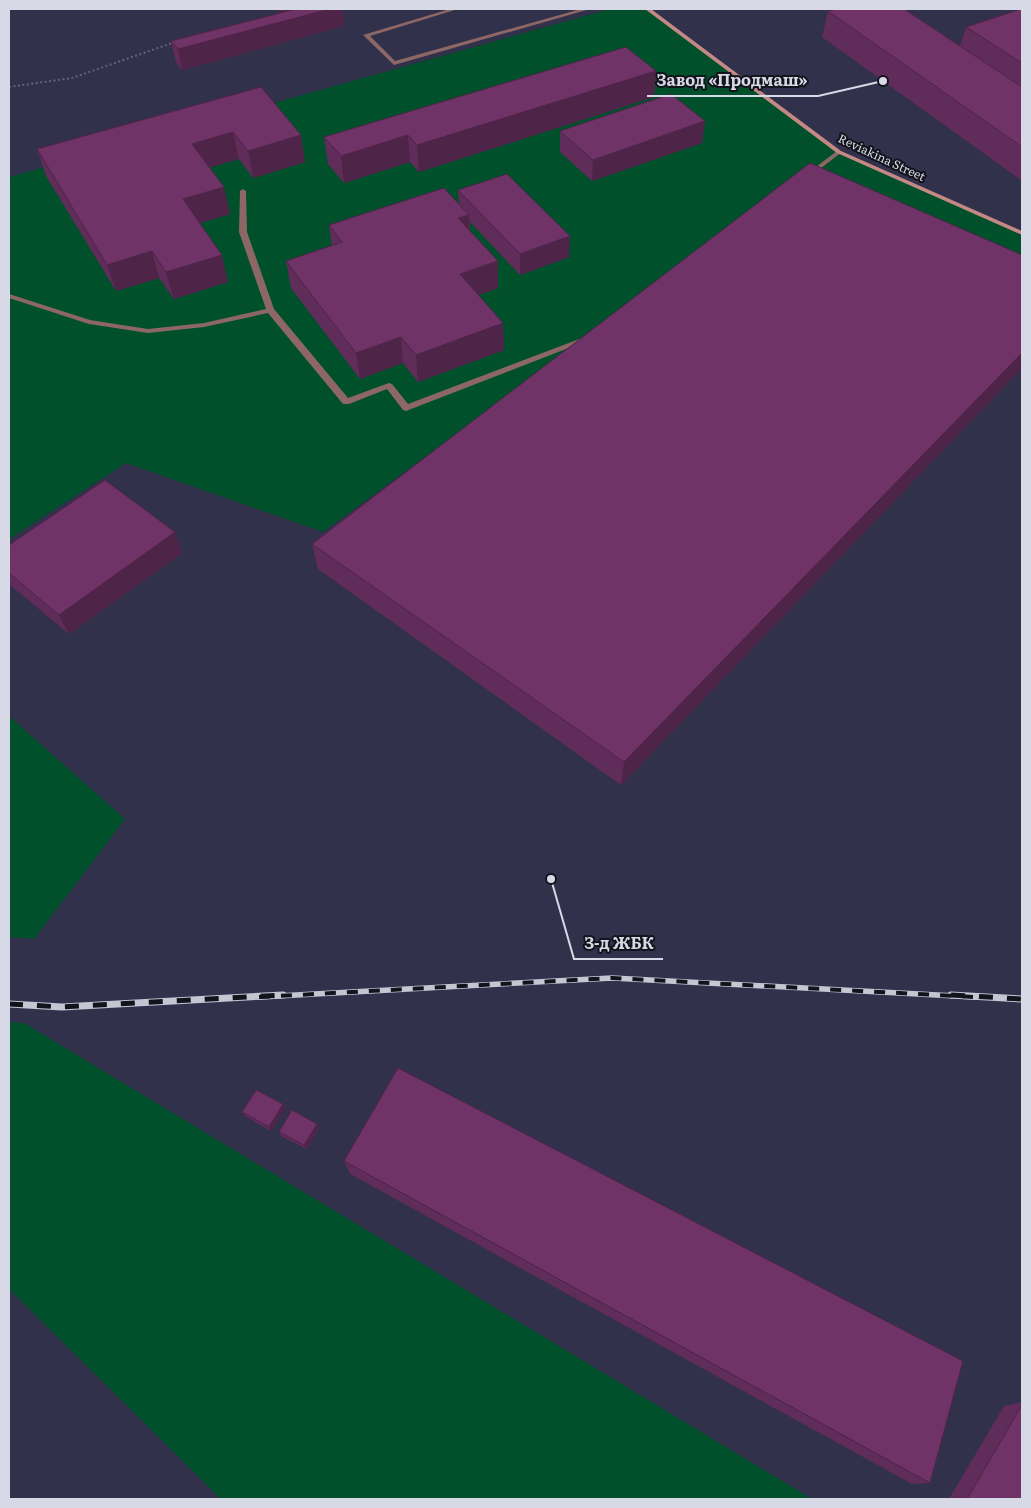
<svg xmlns="http://www.w3.org/2000/svg" width="1031" height="1508" font-family="Literata,serif">
<style>
.built{fill:#32314b}
.green{fill:#00502c}
.lines{fill:none;stroke-linecap:round;stroke-linejoin:round}
.path{stroke:#636374;stroke-width:2;stroke-dasharray:2 2.5;stroke-linecap:butt}
.lane{fill:#8d6765;fill-rule:evenodd}
.secondary{fill:#c48885;fill-rule:evenodd}
.rail-far1-casing{stroke:#c5c6d4;stroke-width:5.5}
.rail-casing{stroke:#c5c6d4;stroke-width:7}
.rail-far1{stroke:#13131b;stroke-width:4;stroke-dasharray:11;stroke-linecap:butt}
.rail{stroke:#13131b;stroke-width:5;stroke-dasharray:14;stroke-linecap:butt}
.wall{fill:#602c59}
.shaded-wall{fill:#4e2448}
.building{fill:#703367;stroke:#4e2448}
.labels{text-anchor:middle;dominant-baseline:central;stroke-width:4;stroke-linejoin:round;paint-order:stroke}
.far-street-label{font-size:12px;fill:#d8d9e6;stroke:#13131b}
.leader{fill:none;stroke:#d8d9e6;stroke-width:2}
.callout-dot{fill:#d8d9e6;stroke:#13131b;stroke-width:2}
.callout-label{font-size:16px;text-anchor:middle;font-weight:bold;fill:#d8d9e6;stroke:#13131b;stroke-width:4;stroke-linejoin:round;paint-order:stroke}
</style>
<rect width="100%" height="100%" fill="#29293c"/>
<path class="built" d="M 9,9 L 610,9 L 9,177 Z
M 648,9 L 1022,9 L 1022,233 L 839,152 Z
M 809,174 L 1022,269 L 1022,1499 L 812,1499 L 24,1023 L 9,1022 L 9,937 L 34,939 L 125,819 L 9,716 L 9,539 L 126,463 L 323,532 Z
M 9,1289 L 221,1499 L 9,1499 Z"/>
<path class="green" d="M 610,9 L 648,9 L 839,152 L 1022,233 L 1022,269 L 809,174 L 323,532 L 126,463 L 9,539 L 9,177 Z
M 9,716 L 125,819 L 34,939 L 9,937 Z
M 9,1022 L 24,1023 L 812,1499 L 221,1499 L 9,1289 Z"/>
<g class="lines">
<path class="path" d="M 9,87 L 72,78 L 175,42"/>
<path class="lane" d="M 450,9 L 458,9 L 370,36 L 395,61 L 581,9 L 590,9 L 394,65 L 363,35 Z
M 837,151 L 842,152 L 812,175 L 808,175 L 808,173 Z
M 243,189 L 246,191 L 247,232 L 274,309 L 348,398 L 389,383 L 392,384 L 408,404 L 582,338 L 588,338 L 589,340 L 406,411 L 403,410 L 387,389 L 349,404 L 343,404 L 268,313 L 204,327 L 148,333 L 89,324 L 9,298 L 9,294 L 90,320 L 148,329 L 204,323 L 266,309 L 239,232 L 240,191 Z"/>
<path class="secondary" d="M 645,9 L 651,9 L 841,151 L 1022,231 L 1022,235 L 837,153 Z"/>
<g class="rail-far1-casing">
<path id="rail-far1" d="M 259,997 L 612,978 L 975,997"/>
</g>
<g class="rail-casing">
<path id="rail" d="M 951,995 L 1022,999
M 9,1004 L 62,1007 L 283,995"/>
</g>
<use href="#rail-far1" class="rail-far1"/>
<use href="#rail" class="rail"/>
</g>
<path class="wall" d="M 296,9 L 342,9 L 344,26 L 182,70 L 176,62 L 171,41 Z
M 1022,9 L 1022,181 L 822,37 L 828,11 L 960,46 L 966,27 Z
M 656,71 L 654,97 L 419,172 L 410,162 L 344,183 L 328,164 L 324,137 Z
M 261,87 L 305,162 L 253,178 L 239,159 L 210,167 L 230,214 L 200,223 L 228,282 L 174,299 L 159,278 L 116,291 L 46,176 L 37,149 Z
M 705,121 L 702,143 L 592,181 L 560,152 L 560,131 Z
M 458,190 L 569,257 L 520,275 L 470,222 L 470,231 L 498,261 L 498,288 L 478,295 L 503,323 L 504,350 L 418,382 L 403,363 L 360,379 L 291,288 L 286,261 L 332,246 L 329,225 L 459,204 Z
M 1022,255 L 1022,368 L 621,785 L 318,569 L 312,544 Z
M 175,532 L 182,553 L 69,634 L 9,584 L 9,545 Z
M 283,1104 L 285,1109 L 271,1131 L 245,1116 L 242,1112 Z
M 317,1124 L 319,1127 L 307,1149 L 281,1136 L 279,1132 Z
M 344,1161 L 930,1483 L 912,1484 L 350,1174 Z
M 1022,1402 L 1022,1499 L 949,1499 L 1004,1406 Z"/>
<path class="shaded-wall" d="M 278,9 L 293,9 L 278,13 Z
M 330,9 L 342,9 L 344,26 L 182,70 L 178,49 Z
M 656,71 L 654,97 L 419,172 L 417,145 Z
M 705,121 L 702,143 L 592,181 L 593,160 Z
M 233,132 L 239,159 L 198,171 L 192,144 Z
M 301,135 L 305,162 L 253,178 L 248,151 Z
M 408,135 L 410,162 L 344,183 L 341,156 Z
M 224,187 L 230,214 L 190,226 L 183,199 Z
M 469,215 L 470,242 L 458,218 Z
M 570,236 L 569,257 L 520,275 L 520,254 Z
M 152,251 L 159,278 L 116,291 L 107,265 Z
M 222,255 L 228,282 L 174,299 L 166,272 Z
M 498,261 L 498,288 L 461,301 L 460,274 Z
M 503,323 L 504,350 L 418,382 L 416,355 Z
M 401,337 L 403,363 L 360,379 L 356,353 Z
M 1022,353 L 1022,368 L 621,785 L 624,762 Z
M 175,532 L 182,553 L 69,634 L 59,615 Z
M 283,1104 L 285,1109 L 271,1131 L 269,1127 Z
M 317,1124 L 319,1127 L 307,1149 L 304,1145 Z"/>
<path class="building" d="M 296,9 L 330,9 L 178,49 L 171,41 Z
M 836,9 L 904,9 L 1022,87 L 1022,147 L 828,11 Z
M 1021,9 L 1022,9 L 1022,63 L 966,27 Z
M 626,47 L 656,71 L 417,145 L 408,135 L 341,156 L 324,137 Z
M 261,87 L 301,135 L 248,151 L 233,132 L 192,144 L 224,187 L 183,199 L 222,255 L 166,272 L 152,251 L 107,265 L 37,149 Z
M 671,94 L 705,121 L 593,160 L 560,131 Z
M 810,163 L 1022,255 L 1022,353 L 624,762 L 312,544 Z
M 507,174 L 570,236 L 520,254 L 458,190 Z
M 444,188 L 469,215 L 458,218 L 498,261 L 460,274 L 503,323 L 416,355 L 401,337 L 356,353 L 286,261 L 342,242 L 329,225 Z
M 105,480 L 175,532 L 59,615 L 9,573 L 9,545 Z
M 398,1068 L 963,1361 L 930,1483 L 344,1161 Z
M 256,1090 L 283,1104 L 269,1127 L 242,1112 Z
M 292,1110 L 317,1124 L 304,1145 L 279,1132 Z
M 1022,1405 L 1022,1499 L 967,1499 Z"/>
<g class="labels">
<g class="far-street-label">
<text transform="translate(882 157) rotate(25)">Reviakina Street</text>
</g>
</g>
<path class="leader" d="M883 81L818 96H647M551 879L574 959H663"/>
<g class="callout-dot">
<circle cx="883" cy="81" r="5"/>
<circle cx="551" cy="879" r="5"/>
</g>
<g class="callout-label">
<text x="732" y="86">Завод «Продмаш»</text>
<text x="619" y="949">З-д ЖБК</text>
</g>
<rect width="1031" height="1508" fill="none" stroke="#d8d9e6" stroke-width="20"/>
</svg>
